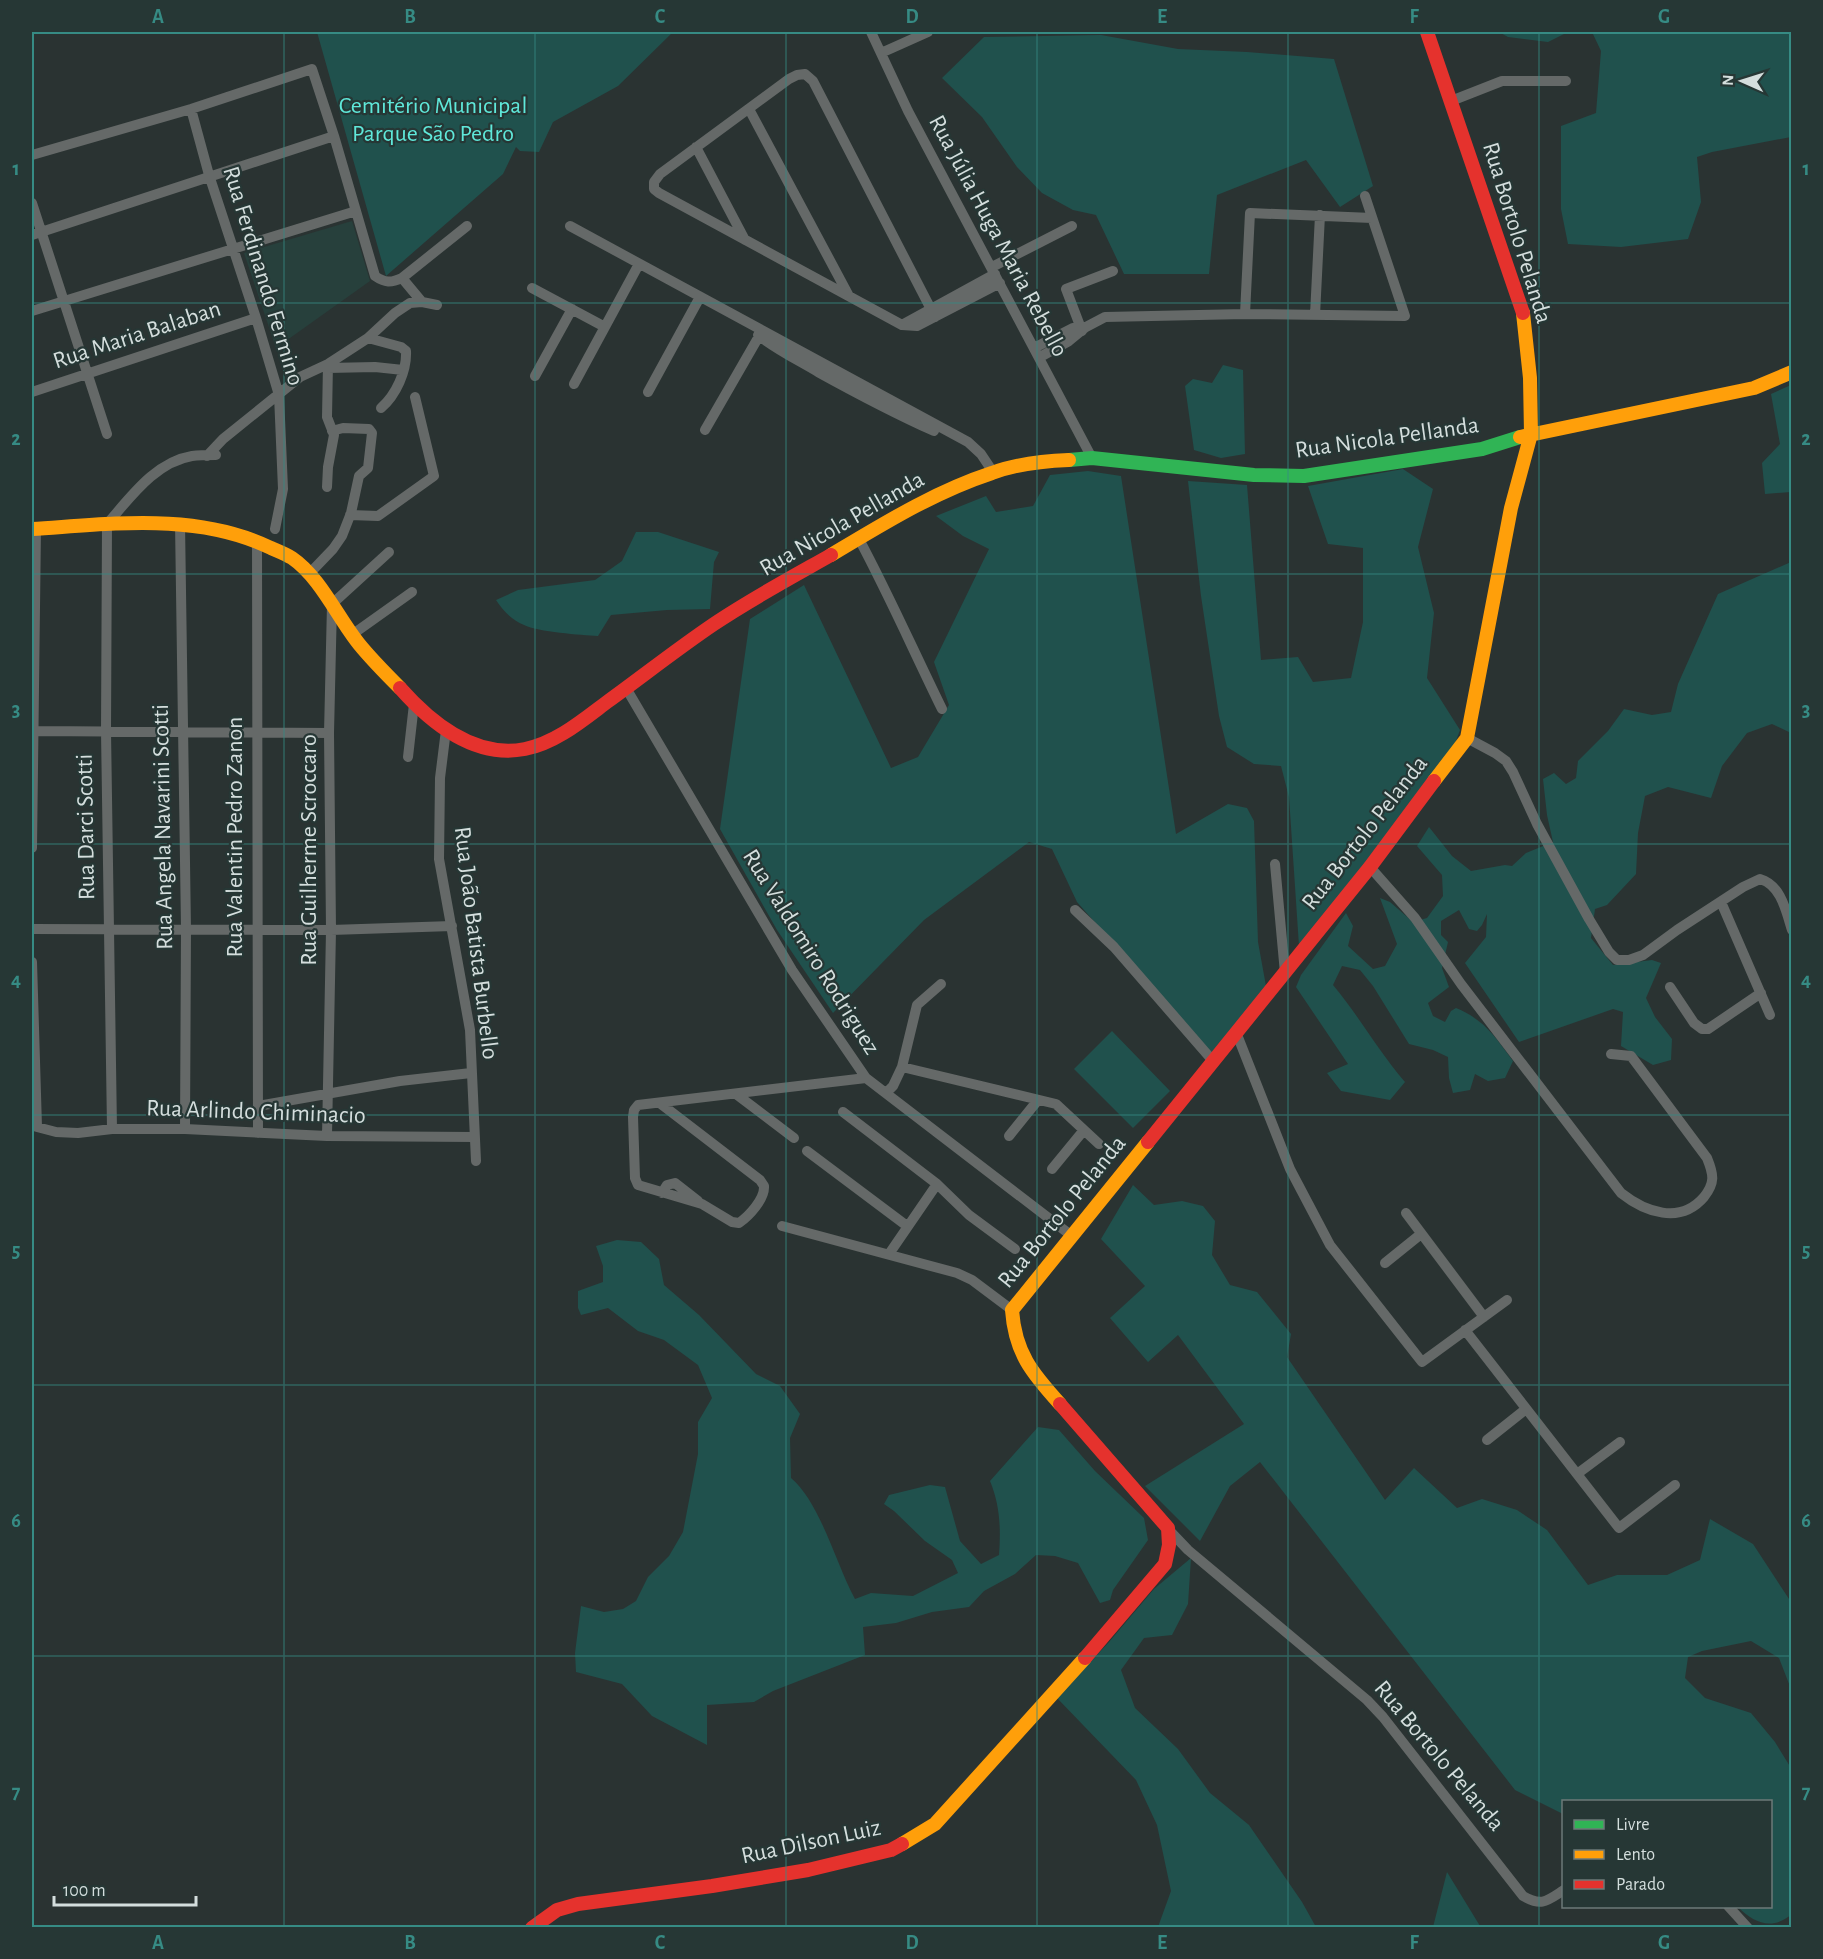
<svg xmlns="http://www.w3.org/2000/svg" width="1823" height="1959" font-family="'Alegreya Sans',sans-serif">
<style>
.built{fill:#27403c}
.green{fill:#20514d}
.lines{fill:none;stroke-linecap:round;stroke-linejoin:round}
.street{stroke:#656968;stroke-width:10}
.fast{stroke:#30b455;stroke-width:14}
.slow{stroke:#ff9f0a;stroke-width:14}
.jam{stroke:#e5322d;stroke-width:14}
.grid{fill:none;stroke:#368b84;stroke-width:1.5;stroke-opacity:0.55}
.labels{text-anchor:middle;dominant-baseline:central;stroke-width:4.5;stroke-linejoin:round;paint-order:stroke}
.park-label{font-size:24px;fill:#5fe8da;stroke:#263735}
.street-label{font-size:24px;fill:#d4dedd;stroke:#263735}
.neatline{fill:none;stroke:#368b84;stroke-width:2}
.grid-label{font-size:20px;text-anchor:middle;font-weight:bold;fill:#368b84}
</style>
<rect width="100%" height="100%" fill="#2a3332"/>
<path class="built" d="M 352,221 L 370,281 L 276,348 L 244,253 Z"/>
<path class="green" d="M 317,32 L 673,32 L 618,86 L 553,122 L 539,152 L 520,151 L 516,147 L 503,174 L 386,276 Z
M 1499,32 L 1568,32 L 1548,42 L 1508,37 Z
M 1592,32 L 1791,32 L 1791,137 L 1712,152 L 1697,157 L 1701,202 L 1688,239 L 1621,247 L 1568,244 L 1561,209 L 1561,126 L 1596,113 L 1601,51 Z
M 1101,35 L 1178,49 L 1247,52 L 1334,59 L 1373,186 L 1340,207 L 1306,160 L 1217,195 L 1209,274 L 1124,274 L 1096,215 L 1073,210 L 1042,193 L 1017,167 L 982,117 L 942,78 L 984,37 Z
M 1223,365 L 1243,370 L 1245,454 L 1221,458 L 1194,450 L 1185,386 L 1193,379 L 1212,383 Z
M 1791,385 L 1791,492 L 1765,494 L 1762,463 L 1780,444 L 1771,394 Z
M 1403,469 L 1433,489 L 1418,547 L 1434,613 L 1427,678 L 1460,730 L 1450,757 L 1299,946 L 1289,797 L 1281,766 L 1254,764 L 1227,747 L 1219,716 L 1201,596 L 1188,481 L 1247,485 L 1261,660 L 1298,657 L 1313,682 L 1351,678 L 1363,622 L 1363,548 L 1328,544 L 1308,486 Z
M 1088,471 L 1121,476 L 1176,834 L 1228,804 L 1247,808 L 1254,821 L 1258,942 L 1266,986 L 1213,1056 L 1077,902 L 1052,849 L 1029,842 L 924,920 L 833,1013 L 777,930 L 720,829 L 750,619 L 804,585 L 891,768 L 918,757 L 949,705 L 934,662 L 989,549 L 963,536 L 936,516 L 986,496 L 996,512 L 1033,506 L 1050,475 Z
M 636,532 L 658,532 L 719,552 L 714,562 L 710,609 L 667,610 L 611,615 L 598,636 C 581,635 538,632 524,625 C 512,620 503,611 496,600 L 518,590 L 595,580 L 622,561 Z
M 1791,562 L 1791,733 L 1772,724 L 1747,733 L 1722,766 L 1711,798 L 1668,787 L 1645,796 L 1638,833 L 1636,874 L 1607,905 L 1595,909 L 1591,938 L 1613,965 L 1652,960 L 1661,963 L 1646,998 L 1655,1017 L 1672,1039 L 1671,1060 L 1653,1065 L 1621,1046 L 1623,1012 L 1613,1009 L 1519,1042 L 1465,963 L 1486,937 L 1487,914 L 1482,925 L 1477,931 L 1469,929 L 1459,910 L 1441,921 L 1441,935 L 1448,942 L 1442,968 L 1449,987 L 1428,1003 L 1433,1016 L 1445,1022 L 1451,1011 L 1456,1008 C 1485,1020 1495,1037 1513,1061 L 1505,1078 L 1488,1081 L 1475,1074 L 1470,1090 L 1453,1093 L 1449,1078 L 1448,1057 L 1433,1050 L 1409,1044 L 1373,986 L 1360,970 L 1342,966 L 1333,985 C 1359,1016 1379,1052 1405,1082 L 1390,1100 L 1341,1091 L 1327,1073 L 1348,1064 L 1296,987 L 1301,975 L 1346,913 L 1353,926 L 1348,946 L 1373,969 L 1385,966 L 1397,944 L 1380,898 L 1390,902 L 1413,922 L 1427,918 L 1443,896 L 1442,875 L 1417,846 L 1429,827 L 1452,856 L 1471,871 L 1505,865 L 1512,866 L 1526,853 L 1553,842 L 1547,815 L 1543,779 L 1554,773 L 1566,784 L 1576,778 L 1578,761 L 1608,731 L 1624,709 L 1652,715 L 1671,712 L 1678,684 L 1718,594 Z
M 1112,1031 L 1170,1091 L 1133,1128 L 1074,1069 Z
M 1133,1185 L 1154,1205 L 1182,1201 L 1203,1206 L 1215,1221 L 1212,1255 L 1230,1285 L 1257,1292 L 1291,1334 L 1287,1357 L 1385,1500 L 1414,1468 L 1457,1508 L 1482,1499 L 1517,1510 L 1547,1530 L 1588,1585 L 1617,1575 L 1667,1575 L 1700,1560 L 1710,1519 L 1753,1544 L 1791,1602 L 1791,1689 L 1779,1658 L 1751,1641 L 1702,1651 L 1688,1657 L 1685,1678 L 1705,1698 L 1751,1713 L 1775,1742 L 1791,1768 L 1792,1914 C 1772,1931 1754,1923 1738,1907 L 1770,1906 L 1770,1802 L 1564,1802 L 1563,1814 L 1515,1790 L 1260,1462 L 1230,1486 L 1200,1541 L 1145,1486 L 1244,1424 L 1178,1335 L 1148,1362 L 1110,1318 L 1145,1286 L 1101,1239 Z
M 617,1240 L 641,1242 L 659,1259 L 664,1285 L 699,1315 L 756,1374 L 780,1386 L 800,1414 L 790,1438 L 791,1478 C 820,1502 836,1564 855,1599 L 871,1593 L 913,1596 L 958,1573 L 952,1560 L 925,1541 L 894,1511 L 884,1504 L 889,1495 L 930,1485 L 945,1487 L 960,1541 L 981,1564 L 999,1555 C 1001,1529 1000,1505 990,1481 L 1038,1427 L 1059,1430 L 1095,1471 L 1144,1518 L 1148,1540 L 1113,1590 L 1110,1600 L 1100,1603 L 1078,1563 L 1055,1556 L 1036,1555 L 1015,1574 L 984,1591 L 969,1607 L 932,1612 L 896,1623 L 863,1627 L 865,1655 L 773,1691 L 754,1702 L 707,1705 L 707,1745 L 652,1716 L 622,1684 L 576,1672 L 575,1653 L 581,1606 L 604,1612 L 623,1609 L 636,1601 L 648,1577 L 669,1556 L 683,1532 L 698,1454 L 698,1422 L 712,1398 L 698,1365 L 664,1340 L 638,1331 L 608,1308 L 581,1315 L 578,1308 L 578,1291 L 603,1282 L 603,1266 L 596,1246 Z
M 1191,1558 L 1188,1604 L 1172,1635 L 1144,1638 L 1121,1670 L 1135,1708 L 1178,1749 L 1210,1793 L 1249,1825 L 1302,1902 L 1316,1927 L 1158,1927 L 1171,1891 L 1157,1825 L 1136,1780 L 1057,1698 L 1109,1642 L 1154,1589 Z
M 1447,1872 L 1480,1926 L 1480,1927 L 1433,1927 Z"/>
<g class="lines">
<path class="street" d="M 871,32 L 908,111 L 1092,458
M 881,53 L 928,32
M 1451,101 L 1502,81 L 1566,81
M 191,109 L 209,175 L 256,318 L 279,395 L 283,489 L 275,529
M 749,109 L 849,296
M 696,147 L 745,240
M 32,155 L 191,109 L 312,69 L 334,136 L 375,276 C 385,283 391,283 402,278 L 422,302
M 32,203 L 107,434
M 570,226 L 968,442 L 981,454 L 993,472
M 32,235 L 334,136
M 992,267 L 1072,226
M 402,278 L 467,226
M 532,288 L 605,327
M 32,311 L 356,211
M 1245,314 L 1250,213 L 1372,218
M 1315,315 L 1320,215
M 935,317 L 813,81 L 805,74 L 797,75 L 789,79 L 660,174 L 654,182 L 654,189 L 659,193 L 902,325 L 917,326 L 1000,283
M 902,325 L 995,274
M 1082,331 L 1066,289 L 1113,271
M 758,335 C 777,350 798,360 818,372 C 856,393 894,413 934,431
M 368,338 L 401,347 L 406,351 C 407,371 396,395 381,408
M 1034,348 L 1073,328 L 1085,327
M 1040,357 L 1069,341 L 1086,327 L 1105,317 L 1245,314 L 1405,316 L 1365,196
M 328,368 L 375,367 L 403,370
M 535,376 L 572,309
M 574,384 L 639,264
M 32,392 L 256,318
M 648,392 L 700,297
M 705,430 L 762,331
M 207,456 L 223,439 L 300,377 L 328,364 L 368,338 L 395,313 L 410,303 L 422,302 L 437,305
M 327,487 L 328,467 L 334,435 L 327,417 L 328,364
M 350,515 L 378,516 L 434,476 L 415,397
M 180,523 L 186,929 L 185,1129
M 859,539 C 889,595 914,652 942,709
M 257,541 L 258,1133
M 309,574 L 333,549 L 342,536 L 351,513 L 359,476 L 368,468 L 372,433 L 369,429 L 343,428 L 332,431
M 353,634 L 412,592
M 626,688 L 792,970 L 866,1078 L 1072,1236
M 446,730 L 440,778 L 439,859 L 470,1030 L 476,1161
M 33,731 L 329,733
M 1467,738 L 1495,753 L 1506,761 L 1513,772 L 1537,824 L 1589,919 L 1609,952 L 1617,960 L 1629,960 L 1643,955 L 1677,930 L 1743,887 L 1760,879 C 1781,885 1786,911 1792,930
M 408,757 L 414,704
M 32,848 L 36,528
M 1275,864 L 1285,973
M 1370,867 L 1415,918 L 1461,984 L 1621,1193 C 1645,1212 1680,1225 1704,1197 C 1715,1183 1714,1175 1707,1158 L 1631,1056 L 1611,1054
M 1721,902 L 1770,1015
M 1075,910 L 1114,947 L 1213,1061
M 32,929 L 331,930 L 452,926
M 32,962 L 37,1127 L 56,1132 L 78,1133 L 112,1129 L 185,1129 L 327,1136 L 474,1137
M 1670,987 L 1694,1023 L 1702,1029 L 1708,1029 L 1761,993
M 1236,1032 L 1290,1169 L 1330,1245 L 1422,1362 L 1507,1300
M 902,1067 L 917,1005 L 941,984
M 886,1093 L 893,1086 L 902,1067 L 1056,1104 L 1099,1144
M 736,1094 L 794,1138
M 661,1104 L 760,1180 L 764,1186 C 765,1199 749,1216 739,1223 L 732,1222 L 702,1204 L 638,1185 L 635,1178 L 633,1117 L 634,1110 L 638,1105 L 866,1078
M 258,1106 L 400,1081 L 471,1073
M 843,1112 L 937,1184 L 969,1215 L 1015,1249
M 112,1129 L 106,731 L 107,524 C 130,498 155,462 192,456 C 200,455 208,455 216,455
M 327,1136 L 331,930 L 329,733 L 332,604 L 389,552
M 1009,1136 L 1038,1100
M 807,1151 L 907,1226
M 1052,1169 L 1084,1130
M 662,1193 L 667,1185 L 675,1183 L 698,1201
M 1406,1213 L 1484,1317
M 782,1226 L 957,1273 L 972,1280 L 1012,1310
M 889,1254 L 937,1184
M 1385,1263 L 1421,1234
M 1465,1330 L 1619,1528 L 1675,1485
M 1487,1440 L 1526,1409
M 1577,1474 L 1620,1442
M 1168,1529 L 1188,1550 L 1367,1700 L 1383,1717 L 1523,1896 C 1542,1907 1547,1901 1564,1890
M 1728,1906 L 1748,1928"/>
<path class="fast" d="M 1069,460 L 1092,458 L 1254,475 L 1304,476 L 1482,449 L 1520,437"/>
<path class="slow" d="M 1520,437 L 1754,388 L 1792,372
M 32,529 C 112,524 197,512 271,548 C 278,551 286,554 292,558 C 320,577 338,618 359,644 C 372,660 386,674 400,688
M 831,555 C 883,524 934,492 992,473 C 1016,464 1044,461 1069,460
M 1434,781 L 1467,738 L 1511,508 L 1531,434 L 1530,378 L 1523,313
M 1060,1404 C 1032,1373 1015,1353 1012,1310 L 1148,1142
M 902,1844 L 935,1824 L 1085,1658"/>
<path class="jam" d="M 1427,32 L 1523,313
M 400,688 C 431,723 474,759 525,749 C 556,743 583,720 607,702 C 643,676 677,649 714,624 C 751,599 792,577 831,555
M 1148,1142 L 1370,867 L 1434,781
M 1060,1404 L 1168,1528 L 1169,1545 L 1165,1564 L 1085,1658
M 532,1928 L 557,1910 L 578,1904 L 712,1886 L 808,1870 L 891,1850 L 902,1844"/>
</g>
<path class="grid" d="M 284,32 L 284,1928M 535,32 L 535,1928M 786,32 L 786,1928M 1037,32 L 1037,1928M 1288,32 L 1288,1928M 1539,32 L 1539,1928M 32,303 L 1792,303M 32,574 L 1792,574M 32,844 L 1792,844M 32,1115 L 1792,1115M 32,1385 L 1792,1385M 32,1656 L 1792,1656"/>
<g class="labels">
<g class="park-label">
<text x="433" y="106">Cemitério Municipal<tspan x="433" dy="28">Parque São Pedro</tspan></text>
</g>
<g class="street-label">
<text transform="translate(1517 233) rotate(73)">Rua Bortolo Pelanda</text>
<text transform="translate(998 236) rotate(62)">Rua Júlia Huga Maria Rebello</text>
<text transform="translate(263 276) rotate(73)">Rua Ferdinando Fermino</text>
<text transform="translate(137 335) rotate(-18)">Rua Maria Balaban</text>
<text transform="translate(1387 438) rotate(-8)">Rua Nicola Pellanda</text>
<text transform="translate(842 524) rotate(-30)">Rua Nicola Pellanda</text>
<text transform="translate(86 827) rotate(-91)">Rua Darci Scotti</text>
<text transform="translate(163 827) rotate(-91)">Rua Angela Navarini Scotti</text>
<text transform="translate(1365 833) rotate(-52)">Rua Bortolo Pelanda</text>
<text transform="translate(235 837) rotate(-90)">Rua Valentin Pedro Zanon</text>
<text transform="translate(309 850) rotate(-90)">Rua Guilherme Scroccaro</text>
<text transform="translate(476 943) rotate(83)">Rua João Batista Burbello</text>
<text transform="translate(811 952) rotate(58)">Rua Valdomiro Rodriguez</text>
<text transform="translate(256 1112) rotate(2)">Rua Arlindo Chiminacio</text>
<text transform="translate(1062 1212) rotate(-51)">Rua Bortolo Pelanda</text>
<text transform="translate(1439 1756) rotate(50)">Rua Bortolo Pelanda</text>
<text transform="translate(811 1842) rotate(-12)">Rua Dilson Luiz</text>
</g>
</g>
<rect width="1823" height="1959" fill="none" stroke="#263735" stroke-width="66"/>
<rect x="1562" y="1800" width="210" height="108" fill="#263735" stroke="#6c7a78" stroke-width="1.5"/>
<rect x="1574" y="1820" width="30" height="9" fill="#30b455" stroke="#6c7a78" stroke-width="1.5"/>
<text x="1616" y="1830" font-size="18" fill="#d4dedd">Livre</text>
<rect x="1574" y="1850" width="30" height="9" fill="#ff9f0a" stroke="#6c7a78" stroke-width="1.5"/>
<text x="1616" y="1860" font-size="18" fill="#d4dedd">Lento</text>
<rect x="1574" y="1880" width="30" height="9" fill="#e5322d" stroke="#6c7a78" stroke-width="1.5"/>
<text x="1616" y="1890" font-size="18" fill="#d4dedd">Parado</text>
<g transform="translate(1742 81) rotate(273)" stroke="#263735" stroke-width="4.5" paint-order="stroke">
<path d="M0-4.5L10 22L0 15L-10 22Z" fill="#d4dedd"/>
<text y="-9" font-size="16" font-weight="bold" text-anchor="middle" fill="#d4dedd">N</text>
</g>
<path d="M54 1896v9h142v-9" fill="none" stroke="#d4dedd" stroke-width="3"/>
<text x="63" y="1896" font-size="18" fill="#d4dedd" stroke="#263735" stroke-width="4.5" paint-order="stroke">100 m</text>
<rect x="33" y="33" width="1757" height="1893" class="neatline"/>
<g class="grid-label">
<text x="158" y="23">A</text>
<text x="410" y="23">B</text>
<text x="660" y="23">C</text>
<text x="912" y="23">D</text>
<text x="1162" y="23">E</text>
<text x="1414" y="23">F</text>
<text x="1664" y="23">G</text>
<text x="16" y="175">1</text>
<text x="1806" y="175">1</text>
<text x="16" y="445">2</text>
<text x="1806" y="445">2</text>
<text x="16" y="716">3</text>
<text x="1806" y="716">3</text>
<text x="16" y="986">4</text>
<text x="1806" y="986">4</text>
<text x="16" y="1257">5</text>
<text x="1806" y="1257">5</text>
<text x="16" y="1527">6</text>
<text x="1806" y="1527">6</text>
<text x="16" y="1798">7</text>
<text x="1806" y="1798">7</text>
<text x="158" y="1949">A</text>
<text x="410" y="1949">B</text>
<text x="660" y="1949">C</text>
<text x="912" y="1949">D</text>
<text x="1162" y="1949">E</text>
<text x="1414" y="1949">F</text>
<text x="1664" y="1949">G</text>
</g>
</svg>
